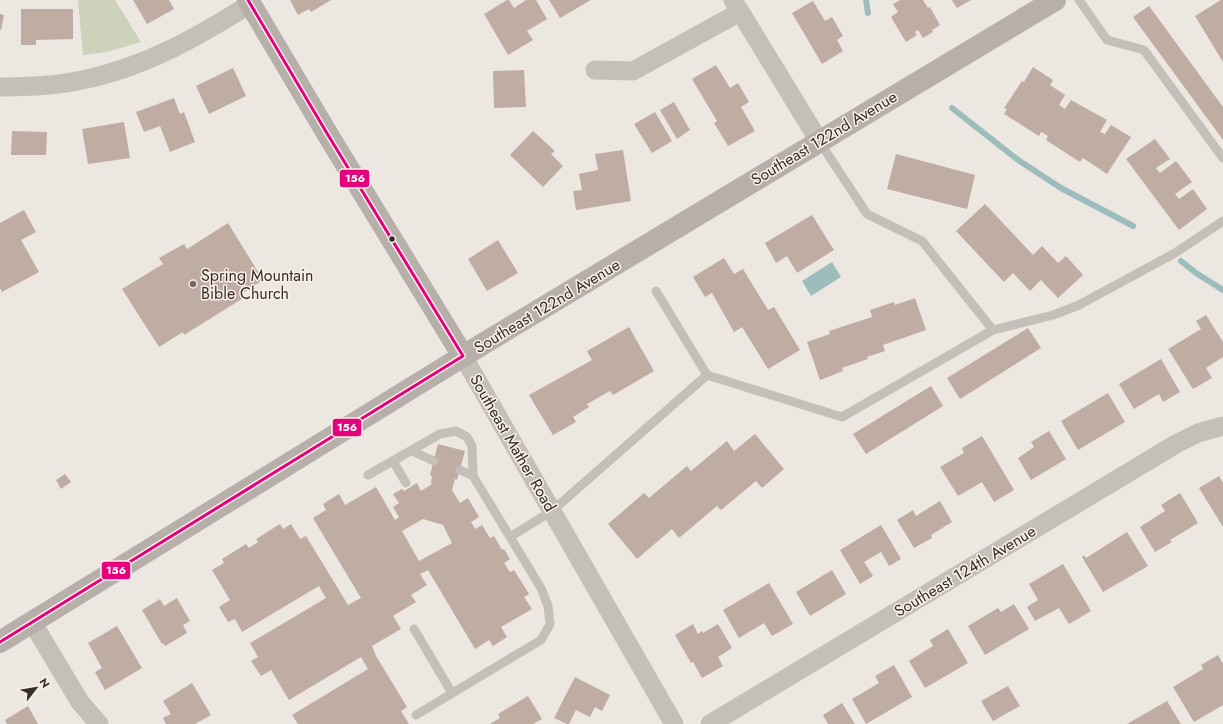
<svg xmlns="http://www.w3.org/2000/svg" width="1223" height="724" font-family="Jost,sans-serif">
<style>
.green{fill:#cdd2bb}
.water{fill:#9dbdbd}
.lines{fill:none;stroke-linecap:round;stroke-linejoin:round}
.stream{stroke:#9dbdbd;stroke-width:6}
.building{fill:#bfaca3;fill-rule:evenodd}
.lane{stroke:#c5bfba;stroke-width:9}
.street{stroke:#c5bfba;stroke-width:19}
.secondary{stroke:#b6afaa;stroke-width:22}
.bus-1-casing{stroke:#f9f1e8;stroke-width:6}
.bus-1{stroke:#e5007d;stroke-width:3}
.bus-dot{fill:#362c28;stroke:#f9f1e8;stroke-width:1.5}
.poi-dot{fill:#766d69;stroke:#f9f1e8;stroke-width:1.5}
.labels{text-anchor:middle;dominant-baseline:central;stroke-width:3;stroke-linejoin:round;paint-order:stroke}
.street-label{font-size:16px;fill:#362c28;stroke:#f9f1e8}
.poi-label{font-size:16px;fill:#362c28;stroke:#f9f1e8;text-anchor:start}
.line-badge{stroke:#f9f1e8;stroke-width:1.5}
.badge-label{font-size:11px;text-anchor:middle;font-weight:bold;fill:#fff}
</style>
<rect width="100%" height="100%" fill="#ece7e1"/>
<path class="green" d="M 78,0 L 115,0 L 141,42 L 107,52 L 83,55 Z"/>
<path class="water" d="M 832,262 L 841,277 L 811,296 L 802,281 Z"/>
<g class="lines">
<path class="stream" d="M 866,0 L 868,13
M 952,108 L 1018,160 L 1061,188 L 1133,226
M 1181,261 L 1196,273 L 1223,290"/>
</g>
<path class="building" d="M 133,0 L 169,0 L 174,9 L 147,24 Z
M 290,0 L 331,0 L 311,12 L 309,9 L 298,15 Z
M 507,0 L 509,0 L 514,8 L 526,0 L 536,0 L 547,19 L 527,31 L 533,40 L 508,55 L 484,14 Z
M 549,0 L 591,0 L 560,18 Z
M 900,0 L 923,0 L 928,8 L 930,7 L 940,25 L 932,30 L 933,32 L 923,38 L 918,30 L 915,32 L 917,35 L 906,42 L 891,17 L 898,12 L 893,4 Z
M 952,0 L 971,0 L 957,8 Z
M 1221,0 L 1223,0 L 1223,62 L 1195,16 Z
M 813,1 L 825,21 L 832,17 L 843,36 L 837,40 L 843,51 L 822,64 L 792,13 Z
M 1149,6 L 1223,107 L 1223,140 L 1133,17 Z
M 21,9 L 73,9 L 73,39 L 36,40 L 36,45 L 21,45 Z
M 0,14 L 4,15 L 1,30 L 0,30 Z
M 716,65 L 730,88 L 738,83 L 749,102 L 741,107 L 755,131 L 728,146 L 714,123 L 717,121 L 692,79 Z
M 1033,67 L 1053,80 L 1050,85 L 1065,95 L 1059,105 L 1065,109 L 1071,100 L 1107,120 L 1100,132 L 1105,134 L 1111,125 L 1131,137 L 1107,174 L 1083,158 L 1080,162 L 1046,140 L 1048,136 L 1041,132 L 1039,136 L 1004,114 L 1007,109 L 1004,108 L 1022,81 L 1024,82 Z
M 233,68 L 246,96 L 209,114 L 196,86 Z
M 524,70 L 526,107 L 494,108 L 493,71 Z
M 174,98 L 180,114 L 184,112 L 195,142 L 170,152 L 160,126 L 144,132 L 136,112 Z
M 674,102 L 690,130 L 677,139 L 660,110 Z
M 655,112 L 672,141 L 652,153 L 634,124 Z
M 124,122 L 130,158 L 88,164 L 82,129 Z
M 12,131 L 47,132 L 46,155 L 11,155 Z
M 533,131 L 555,151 L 551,154 L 563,166 L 543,187 L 510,155 Z
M 1155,139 L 1170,159 L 1156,168 L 1160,173 L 1176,161 L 1192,182 L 1175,194 L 1179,199 L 1193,189 L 1207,209 L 1179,230 L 1126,159 Z
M 623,150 L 631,201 L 576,210 L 573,191 L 582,190 L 579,174 L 598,170 L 595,154 Z
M 896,154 L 975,175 L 967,209 L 887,189 Z
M 985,204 L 1033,255 L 1042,246 L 1058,263 L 1066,256 L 1083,275 L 1058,298 L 1041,280 L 1030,291 L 1013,273 L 1004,282 L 956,231 Z
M 24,210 L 36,232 L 21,240 L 39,272 L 2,292 L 0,288 L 0,223 Z
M 812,215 L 834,250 L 797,273 L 787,256 L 776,263 L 765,243 Z
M 228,223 L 263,280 L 243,293 L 245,297 L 184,335 L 183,332 L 159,347 L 122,289 L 163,264 L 159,258 L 184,244 L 187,249 Z
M 498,240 L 518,273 L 487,291 L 468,259 Z
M 724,258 L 734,274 L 743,269 L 768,310 L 774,307 L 800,350 L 768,369 L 742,327 L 734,332 L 712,293 L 705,297 L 693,277 Z
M 915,298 L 926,330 L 883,345 L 885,351 L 867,357 L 868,359 L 842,368 L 843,371 L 820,380 L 807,342 L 830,334 L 829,331 L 872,317 L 870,310 L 894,302 L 895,305 Z
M 1206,315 L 1223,342 L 1223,357 L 1206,368 L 1212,378 L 1193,389 L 1168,349 L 1201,329 L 1196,321 Z
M 629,327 L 654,371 L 613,395 L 610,391 L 587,404 L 589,407 L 573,417 L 576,422 L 553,435 L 529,395 L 592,360 L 587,351 Z
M 1028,328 L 1041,348 L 960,399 L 947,378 Z
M 1161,359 L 1180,392 L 1163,402 L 1159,394 L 1134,409 L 1119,384 Z
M 931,386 L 943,406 L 866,454 L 853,434 Z
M 1108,393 L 1125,422 L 1078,450 L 1061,421 Z
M 1049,431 L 1066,459 L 1031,480 L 1018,458 L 1034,447 L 1031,442 Z
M 755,434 L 784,469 L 762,488 L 756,481 L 721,510 L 717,506 L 679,538 L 672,529 L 637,559 L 608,524 L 644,493 L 649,498 L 687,466 L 691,471 L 727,441 L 734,451 Z
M 982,436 L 1014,490 L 994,502 L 982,482 L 958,496 L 940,467 L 964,453 L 962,448 Z
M 438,444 L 465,451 L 457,480 L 455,479 L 452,490 L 460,503 L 468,498 L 479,517 L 471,522 L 475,529 L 482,525 L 490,538 L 494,536 L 502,550 L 504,549 L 510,559 L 504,563 L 510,572 L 514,570 L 529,594 L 524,597 L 532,609 L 501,627 L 507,637 L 493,646 L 489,640 L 475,649 L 428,570 L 420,574 L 427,585 L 411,595 L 416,602 L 393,616 L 401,629 L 372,646 L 376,656 L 407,707 L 401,711 L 409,724 L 298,724 L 292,715 L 368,669 L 361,657 L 289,700 L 271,670 L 261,676 L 251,661 L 258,657 L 250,643 L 326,598 L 319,586 L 242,632 L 235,619 L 228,622 L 219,607 L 230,600 L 212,570 L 224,563 L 222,559 L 246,544 L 249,548 L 258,542 L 256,539 L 280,524 L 283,529 L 291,524 L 300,539 L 306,536 L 348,605 L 361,598 L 313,518 L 326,510 L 323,504 L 339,494 L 345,505 L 376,487 L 395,520 L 399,517 L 393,507 L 399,503 L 393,494 L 402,489 L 404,491 L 417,483 L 421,491 L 432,484 L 431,483 L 432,476 L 430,475 ZM 423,519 L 443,525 L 452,543 L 419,561 L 402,531 Z
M 65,474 L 71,482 L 61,489 L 56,480 Z
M 1219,476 L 1223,483 L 1223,527 L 1199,488 Z
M 1180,493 L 1198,523 L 1170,540 L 1172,542 L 1155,552 L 1140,527 L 1165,511 L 1161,505 Z
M 940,501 L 952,522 L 931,535 L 932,538 L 914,548 L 897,520 L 913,510 L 916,516 Z
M 881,525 L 901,559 L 889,566 L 881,552 L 864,562 L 873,576 L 860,584 L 840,550 Z
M 1127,532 L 1148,566 L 1103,592 L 1082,557 L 1084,555 L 1086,558 Z
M 1063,564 L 1091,611 L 1069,624 L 1059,608 L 1035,621 L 1027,607 L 1038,600 L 1029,584 Z
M 832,570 L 846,594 L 810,616 L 796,592 Z
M 769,583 L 793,624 L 772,636 L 764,623 L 739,638 L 723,610 Z
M 177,598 L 190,621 L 183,625 L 187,633 L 165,646 L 163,643 L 162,644 L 142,610 L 160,599 L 164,606 Z
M 1014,604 L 1029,629 L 985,655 L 968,626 L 998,608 L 1001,612 Z
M 693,624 L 698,634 L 702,631 L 703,633 L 718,624 L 732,648 L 718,657 L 723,666 L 702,678 L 693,662 L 691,663 L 675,635 Z
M 117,626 L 142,668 L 105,690 L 95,672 L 102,668 L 88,643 Z
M 948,629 L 968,663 L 925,688 L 909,661 L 933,646 L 930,640 Z
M 1218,655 L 1223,664 L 1223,705 L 1194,722 L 1173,687 L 1203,669 L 1201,665 Z
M 894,665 L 912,697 L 866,724 L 852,699 L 879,683 L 875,676 Z
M 575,677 L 610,695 L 602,711 L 595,707 L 590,717 L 576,710 L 569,724 L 567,724 L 554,718 Z
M 192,683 L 211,715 L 195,724 L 166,724 L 163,718 L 171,714 L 163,701 Z
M 1008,686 L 1020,706 L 993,721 L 981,701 Z
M 528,696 L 542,719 L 533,724 L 490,724 L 500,718 L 498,714 Z
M 1167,701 L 1181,724 L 1127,724 Z
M 842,703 L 855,724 L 828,724 L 823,715 Z
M 28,706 L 38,724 L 7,724 L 5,720 Z"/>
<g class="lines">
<path class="lane" d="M 1079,0 L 1107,40 L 1144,50 L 1223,158
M 656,291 L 707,375
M 993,330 L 1053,315 L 1079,305 L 1175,253 L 1223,221
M 412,451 L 434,461
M 393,461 L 406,483
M 368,475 L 440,434 L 456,431 L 467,437 L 472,446 L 473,476
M 510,537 L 552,511 L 707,375 L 842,417 L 993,330 L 922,241 L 867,214 L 819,141
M 414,629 L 452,693
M 416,715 L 541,640 L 550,624 L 548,606 L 541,588 L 473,476 L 460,470"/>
<path class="street" d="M 733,0 L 819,141
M 595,70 L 633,71 L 740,12
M 0,87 C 27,87 55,86 82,80 C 143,68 198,37 250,4
M 463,356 L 674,724
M 32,622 L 80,702 L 99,724
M 710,724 L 1176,444 L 1198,433 L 1223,426"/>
<path class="secondary" d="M 248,0 L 328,135 L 463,356
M 0,642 L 486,342 L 1055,0"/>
<g class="bus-1-casing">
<path id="bus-1" d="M 248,0 L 328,135 L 463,356
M 0,642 L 463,356"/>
</g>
<use href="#bus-1" class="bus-1"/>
</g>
<circle class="bus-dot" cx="392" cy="239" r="3.5"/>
<circle class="poi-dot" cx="193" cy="284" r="4"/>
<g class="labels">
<g class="street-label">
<text transform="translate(824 138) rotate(-31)">Southeast 122nd Avenue</text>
<text transform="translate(547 306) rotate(-31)">Southeast 122nd Avenue</text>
<text transform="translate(513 443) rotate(60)">Southeast Mather Road</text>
<text transform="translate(965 571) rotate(-31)">Southeast 124th Avenue</text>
</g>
<g class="poi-label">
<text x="201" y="275">Spring Mountain<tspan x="201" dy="18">Bible Church</tspan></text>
</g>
</g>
<g class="line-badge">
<rect x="339" y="169" width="31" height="19" rx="4" fill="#e5007d"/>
<rect x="332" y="418" width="30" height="19" rx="4" fill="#e5007d"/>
<rect x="101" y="561" width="30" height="19" rx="4" fill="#e5007d"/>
</g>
<g class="badge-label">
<text x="355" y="182">156</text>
<text x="347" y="431">156</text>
<text x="116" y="574">156</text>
</g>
<g transform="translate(36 688) rotate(59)" stroke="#f9f1e8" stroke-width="3" paint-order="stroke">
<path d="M0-3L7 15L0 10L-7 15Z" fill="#362c28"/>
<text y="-6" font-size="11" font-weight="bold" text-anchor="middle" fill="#362c28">N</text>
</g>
</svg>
